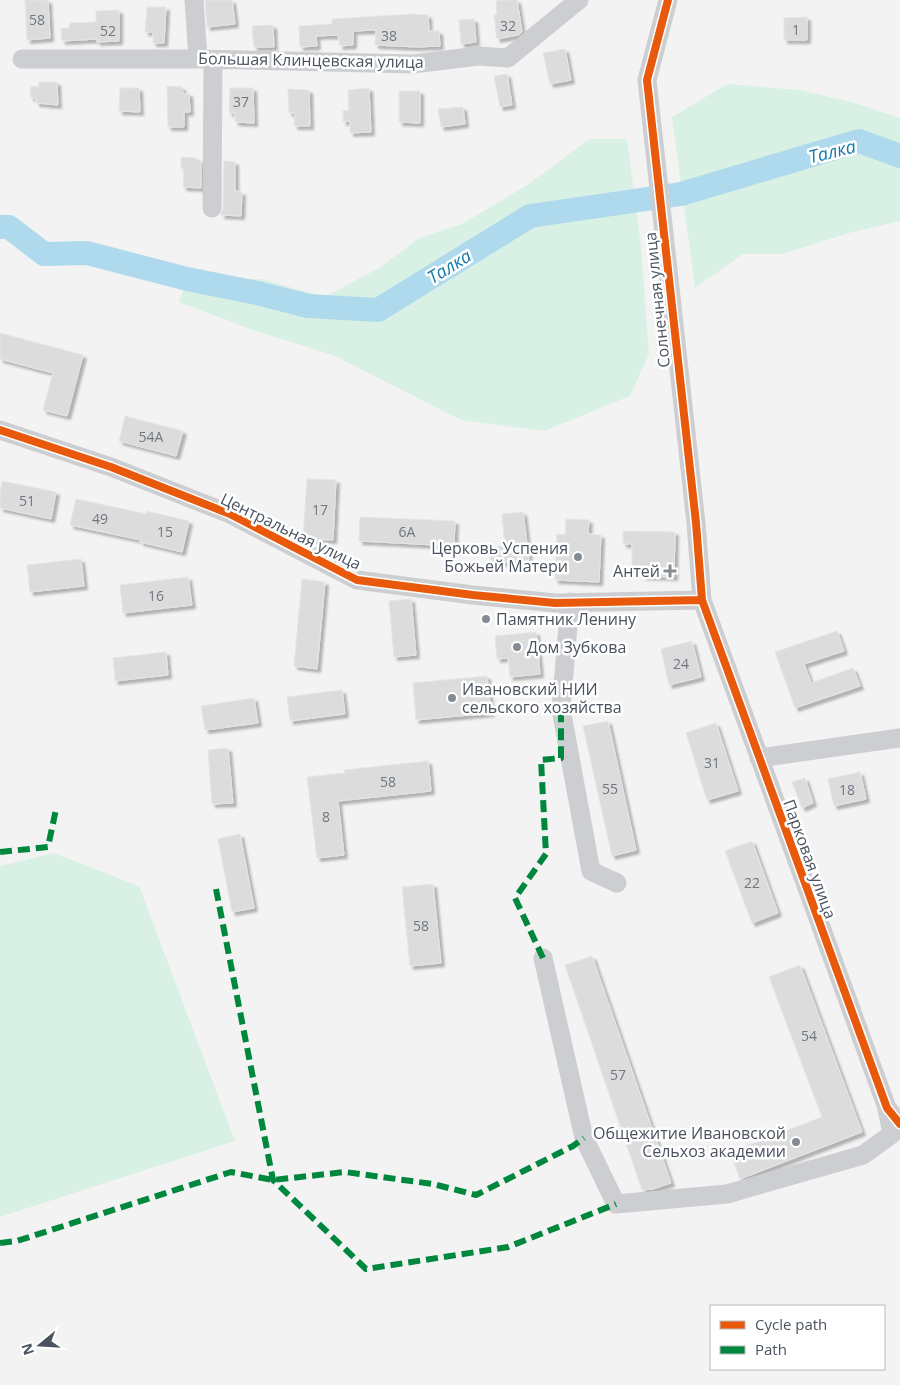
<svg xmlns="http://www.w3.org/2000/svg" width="900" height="1385" font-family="'Open Sans',sans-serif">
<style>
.green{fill:#d9f1e5}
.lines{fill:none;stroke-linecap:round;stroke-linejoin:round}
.river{stroke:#afdaed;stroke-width:24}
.building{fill:#dcdcdd;stroke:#e4e5e6;filter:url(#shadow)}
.minor{stroke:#cdced1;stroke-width:19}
.quiet{stroke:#00873e;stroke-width:6;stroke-dasharray:12 6;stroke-linecap:butt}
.cycleway-casing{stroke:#fff;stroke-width:11}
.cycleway{stroke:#e8590c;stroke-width:8}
.poi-dot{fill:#858b93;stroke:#fff;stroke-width:2}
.labels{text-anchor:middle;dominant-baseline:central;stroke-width:5;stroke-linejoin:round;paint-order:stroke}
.number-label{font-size:14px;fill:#6f767f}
.street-label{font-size:16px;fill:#4a535f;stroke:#fff}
.poi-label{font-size:16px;fill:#4a535f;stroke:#fff;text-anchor:end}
.water-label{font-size:18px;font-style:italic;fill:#127bab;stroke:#fff}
</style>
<defs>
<filter id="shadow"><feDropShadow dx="3.5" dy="3.5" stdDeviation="1" flood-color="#0004"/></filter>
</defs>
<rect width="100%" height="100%" fill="#f3f3f3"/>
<path class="green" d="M 727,84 L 799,90 L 852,102 L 900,118 L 900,221 L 849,233 L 782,254 L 743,254 L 695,288 L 672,117 Z
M 589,139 L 627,139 L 641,246 L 649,354 L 630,396 L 544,431 L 461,420 L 335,356 L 250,329 L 179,302 L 187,279 L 262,279 L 324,297 L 379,268 L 419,238 L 462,224 L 527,185 Z
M 54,853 L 139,886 L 235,1141 L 0,1217 L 0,866 Z"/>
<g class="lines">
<path class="river" d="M 0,227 L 9,227 L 44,254 L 87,253 L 187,279 L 257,293 L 308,306 L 378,310 L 530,216 L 681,194 L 859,141 L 900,156"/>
</g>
<path class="building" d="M 25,0 L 48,0 L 50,38 L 27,40 Z
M 205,0 L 232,0 L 235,24 L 207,27 Z
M 503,0 L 517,0 L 522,32 L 518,35 L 497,39 L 494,15 L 497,14 L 496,1 Z
M 147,7 L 166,7 L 164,43 L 153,43 L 153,32 L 145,32 Z
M 119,10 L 119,41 L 97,42 L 97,39 L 62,41 L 61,29 L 69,28 L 70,23 L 96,22 L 96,11 Z
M 412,14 L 428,15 L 429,31 L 439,31 L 440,46 L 417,47 L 375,45 L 376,30 L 353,31 L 353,45 L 340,46 L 338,35 L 316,36 L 317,46 L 300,47 L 299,26 L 332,24 L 332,19 Z
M 807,17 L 807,40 L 784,40 L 784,18 Z
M 474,19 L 476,42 L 461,44 L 459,20 Z
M 273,25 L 274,47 L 254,47 L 252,26 Z
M 565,49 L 571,80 L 550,84 L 543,53 Z
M 507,74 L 512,105 L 500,107 L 494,76 Z
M 39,82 L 57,82 L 58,105 L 36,103 L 36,98 L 30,97 L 31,86 L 38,87 Z
M 167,86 L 182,87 L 183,94 L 189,93 L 190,112 L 184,112 L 184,127 L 168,127 Z
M 120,88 L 139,88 L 140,112 L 119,111 Z
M 230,88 L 253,88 L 254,123 L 235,122 L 235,113 L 229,113 Z
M 369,88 L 371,132 L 350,133 L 350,121 L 343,122 L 343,111 L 349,110 L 348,90 Z
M 288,89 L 309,90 L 310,126 L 294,126 L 295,113 L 289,113 Z
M 399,91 L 420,91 L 420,123 L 399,122 Z
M 463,107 L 465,124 L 441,127 L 438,109 Z
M 181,157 L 196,158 L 196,160 L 201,160 L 201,188 L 183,187 L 184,169 L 181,169 Z
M 224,161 L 235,162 L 235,191 L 242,192 L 241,216 L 221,215 L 223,208 Z
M 0,333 L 83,355 L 67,416 L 43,410 L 53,373 L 0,359 Z
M 125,416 L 183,431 L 176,456 L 119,441 Z
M 307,479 L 336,480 L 333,540 L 303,539 Z
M 2,481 L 56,492 L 51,519 L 0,508 L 0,492 Z
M 76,499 L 147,514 L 147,511 L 189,521 L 182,552 L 140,542 L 141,540 L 70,525 Z
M 523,512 L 529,560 L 491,564 L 489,547 L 505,546 L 502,514 Z
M 360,517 L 455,521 L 454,546 L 359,541 Z
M 566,519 L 589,520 L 588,534 L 601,535 L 599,582 L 555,580 L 557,534 L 565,535 Z
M 623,531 L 675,532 L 674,577 L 642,576 L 643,568 L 632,568 L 632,544 L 623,544 Z
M 81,559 L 84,586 L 30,592 L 27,565 Z
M 188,577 L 192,605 L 123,613 L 120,585 Z
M 302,579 L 325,582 L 317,669 L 294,666 Z
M 411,599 L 416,655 L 394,657 L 389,601 Z
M 837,631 L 844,651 L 804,664 L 811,683 L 853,668 L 860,686 L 795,708 L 775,652 Z
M 536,632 L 540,674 L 510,677 L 508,658 L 497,659 L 495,636 Z
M 692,641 L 701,677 L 669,685 L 661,649 Z
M 166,652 L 168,675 L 115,681 L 113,658 Z
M 487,676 L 491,713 L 416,720 L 413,683 Z
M 342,690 L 345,714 L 290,721 L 287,697 Z
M 254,698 L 258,723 L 205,730 L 201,706 Z
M 608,721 L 636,850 L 612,856 L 583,726 Z
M 716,723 L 738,791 L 707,800 L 686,733 Z
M 228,748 L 233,803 L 212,804 L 208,750 Z
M 428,761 L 431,791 L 338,801 L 344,855 L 317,858 L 307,777 L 345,773 L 344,770 Z
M 860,772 L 866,799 L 834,806 L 828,779 Z
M 805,778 L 813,803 L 802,808 L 792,782 Z
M 240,834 L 254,908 L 232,912 L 218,839 Z
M 752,841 L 778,913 L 752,923 L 725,851 Z
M 433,884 L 441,963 L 410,966 L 402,887 Z
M 592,956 L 671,1183 L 653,1189 L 642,1190 L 565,965 Z
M 800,965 L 862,1132 L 740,1179 L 730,1152 L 822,1117 L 769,977 Z"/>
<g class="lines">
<path class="minor" d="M 194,0 L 198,59
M 668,0 L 647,80 L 696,523 L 702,600 L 887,1108 L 900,1124
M 22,59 L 198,59 L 413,64 L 478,56 L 508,58 L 579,0
M 212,208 L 213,60
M 0,430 L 111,467 L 230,514 L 357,580 L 473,595 L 555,603 L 702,600
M 570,602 L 561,709 L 591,871 L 617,883
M 759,758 L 900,738
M 543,958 L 584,1138 L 616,1204 L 727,1194 L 863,1155 L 892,1134 L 887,1109"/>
<path class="quiet" d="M 0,852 L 48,847 L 56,809
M 216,889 L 273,1180 L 366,1269 L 508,1247 L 616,1204
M 543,958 L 515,898 L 546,854 L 541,760 L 561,758 L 561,709
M 0,1243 L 17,1241 L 231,1172 L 273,1180 L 345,1172 L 433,1184 L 476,1195 L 573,1146 L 584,1138"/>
<g class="cycleway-casing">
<path id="cycleway" d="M 668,0 L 647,80 L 696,523 L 702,600 L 887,1108 L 900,1124
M 0,430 L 111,467 L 230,514 L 357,580 L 473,595 L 555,603 L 702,600"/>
</g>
<use href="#cycleway" class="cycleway"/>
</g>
<g class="poi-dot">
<circle cx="578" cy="557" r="5"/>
<path d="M667.5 563.5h5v5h5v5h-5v5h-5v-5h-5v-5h5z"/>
<circle cx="486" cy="619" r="5"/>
<circle cx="517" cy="647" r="5"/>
<circle cx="452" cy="698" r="5"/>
<circle cx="796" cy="1142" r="5"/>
</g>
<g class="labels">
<g class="number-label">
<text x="37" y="19">58</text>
<text x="508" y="25">32</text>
<text x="796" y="29">1</text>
<text x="108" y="30">52</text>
<text x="389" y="35">38</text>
<text x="241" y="101">37</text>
<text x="151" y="436">54А</text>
<text x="27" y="500">51</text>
<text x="320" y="509">17</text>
<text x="100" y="518">49</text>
<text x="165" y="531">15</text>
<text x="407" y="531">6А</text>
<text x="156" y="595">16</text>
<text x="681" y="663">24</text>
<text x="712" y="762">31</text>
<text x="388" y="781">58</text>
<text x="610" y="788">55</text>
<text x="847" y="789">18</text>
<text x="326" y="816">8</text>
<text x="752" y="882">22</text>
<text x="421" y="925">58</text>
<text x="809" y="1035">54</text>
<text x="618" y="1074">57</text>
</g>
<g class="street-label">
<text transform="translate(311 60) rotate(1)">Большая Клинцевская улица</text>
<text transform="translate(657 300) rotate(-96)">Солнечная улица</text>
<text transform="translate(291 531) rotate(26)">Центральная улица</text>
<text transform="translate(810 859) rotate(70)">Парковая улица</text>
</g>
<g class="poi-label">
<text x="568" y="548">Церковь Успения<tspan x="568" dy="18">Божьей Матери</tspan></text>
<text x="660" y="571">Антей</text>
<text x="496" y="619" text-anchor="start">Памятник Ленину</text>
<text x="527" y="647" text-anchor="start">Дом Зубкова</text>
<text x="462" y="689" text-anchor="start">Ивановский НИИ<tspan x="462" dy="18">сельского хозяйства</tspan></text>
<text x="786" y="1133">Общежитие Ивановской<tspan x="786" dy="18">Сельхоз академии</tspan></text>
</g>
<g class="water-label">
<text transform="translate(832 151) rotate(-14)">Талка</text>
<text transform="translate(449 266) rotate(-32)">Талка</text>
</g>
</g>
<rect x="710" y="1305" width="175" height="65" fill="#ffffff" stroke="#b7babf"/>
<rect x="720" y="1321" width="25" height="8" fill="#e8590c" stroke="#b7babf"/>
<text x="755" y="1330" font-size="15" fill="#4a535f">Cycle path</text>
<rect x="720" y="1346" width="25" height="8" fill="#00873e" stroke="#b7babf"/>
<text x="755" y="1355" font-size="15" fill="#4a535f">Path</text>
<g transform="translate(40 1345) rotate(252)" stroke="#ffffff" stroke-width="4" paint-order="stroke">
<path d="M0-4L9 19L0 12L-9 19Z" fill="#4a535f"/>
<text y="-8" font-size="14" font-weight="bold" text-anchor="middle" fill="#4a535f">N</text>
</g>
</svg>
